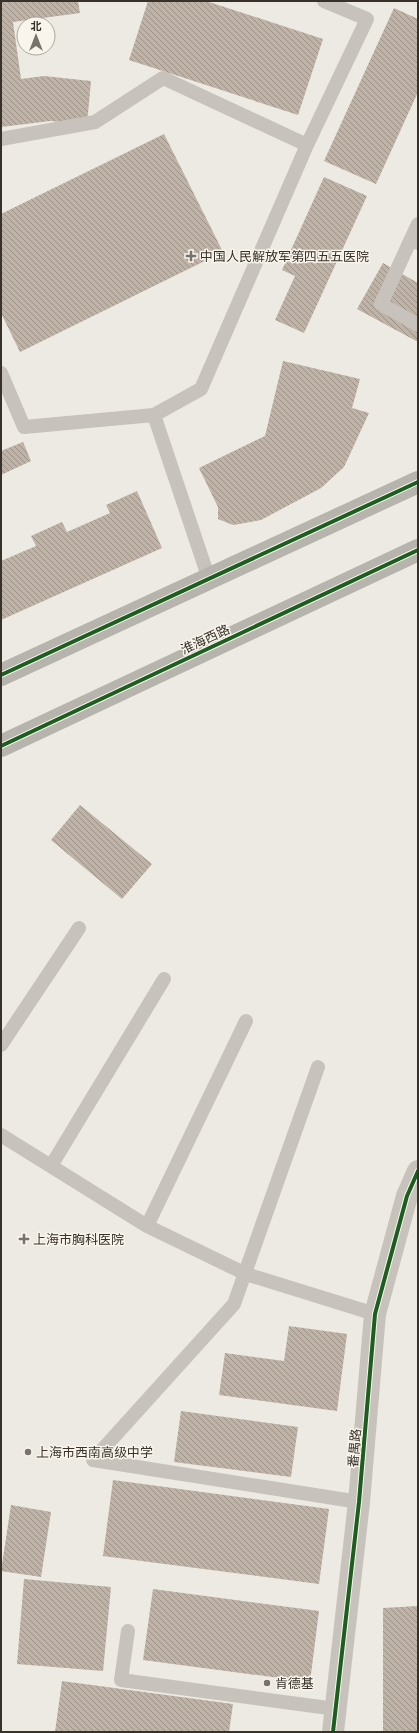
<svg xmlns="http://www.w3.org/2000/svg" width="419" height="1733" font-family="Cabin,'Noto Sans SC',sans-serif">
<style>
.building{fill:url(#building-back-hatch)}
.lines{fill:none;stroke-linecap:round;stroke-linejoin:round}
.service{stroke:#c7c3bc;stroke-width:14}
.tertiary{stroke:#c7c3bc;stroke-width:22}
.secondary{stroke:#b7b3ad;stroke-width:22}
.cycleway-casing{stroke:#f9f5ec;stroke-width:6}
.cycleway{stroke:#1b5e20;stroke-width:4}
.poi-dot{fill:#77726b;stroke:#f9f5ec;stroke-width:1.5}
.labels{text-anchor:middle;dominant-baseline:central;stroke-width:3;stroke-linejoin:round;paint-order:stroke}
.poi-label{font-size:13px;fill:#37312a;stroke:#f9f5ec;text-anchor:start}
.street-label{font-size:13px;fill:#37312a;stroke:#f9f5ec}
</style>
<defs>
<pattern id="building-back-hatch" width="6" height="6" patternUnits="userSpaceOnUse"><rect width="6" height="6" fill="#bfb2a6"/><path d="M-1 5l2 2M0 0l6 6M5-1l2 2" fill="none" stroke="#9c9187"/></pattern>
</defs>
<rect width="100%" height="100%" fill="#edeae3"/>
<path class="building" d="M 1,1 L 78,1 L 80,13 L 13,22 L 21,79 L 44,76 L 91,81 L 87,124 L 50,121 L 1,127 Z
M 148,1 L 206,1 L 323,39 L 298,115 L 129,60 Z
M 394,8 L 418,19 L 418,92 L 376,184 L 324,161 Z
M 164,134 L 223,252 L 20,352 L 1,313 L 1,214 Z
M 324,177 L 367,196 L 304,333 L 275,320 L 295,276 L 282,270 Z
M 383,263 L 418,283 L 418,342 L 357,309 Z
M 283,361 L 360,379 L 352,408 L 369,413 L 344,467 L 321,488 L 261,520 L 233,525 L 218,519 L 218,507 L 199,468 L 265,436 Z
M 23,442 L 31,461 L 1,475 L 1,451 Z
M 137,491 L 162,548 L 1,620 L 1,561 L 36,546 L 31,536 L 62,522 L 67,532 L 110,513 L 106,505 Z
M 80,805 L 152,864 L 122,899 L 51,840 Z
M 289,1326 L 347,1334 L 337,1411 L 219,1395 L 225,1353 L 284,1361 Z
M 181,1411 L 298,1427 L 291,1477 L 174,1462 Z
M 113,1480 L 329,1509 L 319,1584 L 103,1556 Z
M 11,1505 L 51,1512 L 41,1577 L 1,1571 Z
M 24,1579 L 111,1587 L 103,1671 L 17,1664 Z
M 153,1589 L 319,1611 L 310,1682 L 143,1660 Z
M 418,1606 L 418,1732 L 383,1732 L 383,1608 Z
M 62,1681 L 233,1704 L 229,1732 L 55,1732 Z"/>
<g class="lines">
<path class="service" d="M 1,139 L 95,122 L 163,78 L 307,145 L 201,389 L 154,415 L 24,427 L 1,373
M 307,145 L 367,19 L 324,1
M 411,239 L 418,224
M 418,243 L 411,239 L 381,304 L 418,325
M 154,415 L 209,579
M 1,1045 L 79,928
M 318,1067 L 234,1304 L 93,1460 L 359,1502
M 1,1135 L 147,1226 L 246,1274 L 375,1314
M 51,1166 L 164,979
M 147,1226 L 246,1021
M 128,1631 L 121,1680 L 336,1709"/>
<path class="tertiary" d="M 333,1732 L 359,1502 L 375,1314 L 407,1196 L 418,1171"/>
<path class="secondary" d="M 1,675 L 418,482
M 1,746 L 418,550"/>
<g class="cycleway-casing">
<path id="cycleway" d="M 1,675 L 418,482
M 1,746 L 418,550
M 333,1732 L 359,1502 L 375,1314 L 407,1196 L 418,1171"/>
</g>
<use href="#cycleway" class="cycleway"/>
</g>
<g class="poi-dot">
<path d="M189 250h4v4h4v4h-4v4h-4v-4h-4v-4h4z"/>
<path d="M22 1233h4v4h4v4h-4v4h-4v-4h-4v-4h4z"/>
<circle cx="28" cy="1452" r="4"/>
<circle cx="267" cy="1683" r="4"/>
</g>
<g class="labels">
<g class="poi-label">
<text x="200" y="256">中国人民解放军第四五五医院</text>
<text x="33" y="1239">上海市胸科医院</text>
<text x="36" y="1452">上海市西南高级中学</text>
<text x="275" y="1683">肯德基</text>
</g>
<g class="street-label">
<text transform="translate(205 639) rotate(-25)">淮海西路</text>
<text transform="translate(354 1448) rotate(-85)">番禺路</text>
</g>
</g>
<rect width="419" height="1733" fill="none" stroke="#37312a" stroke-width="4"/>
<g transform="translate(36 36)"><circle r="19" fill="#f9f5ec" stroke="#aba79e"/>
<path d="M0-3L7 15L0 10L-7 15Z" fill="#77726b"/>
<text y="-6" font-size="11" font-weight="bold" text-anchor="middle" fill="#37312a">北</text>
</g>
</svg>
